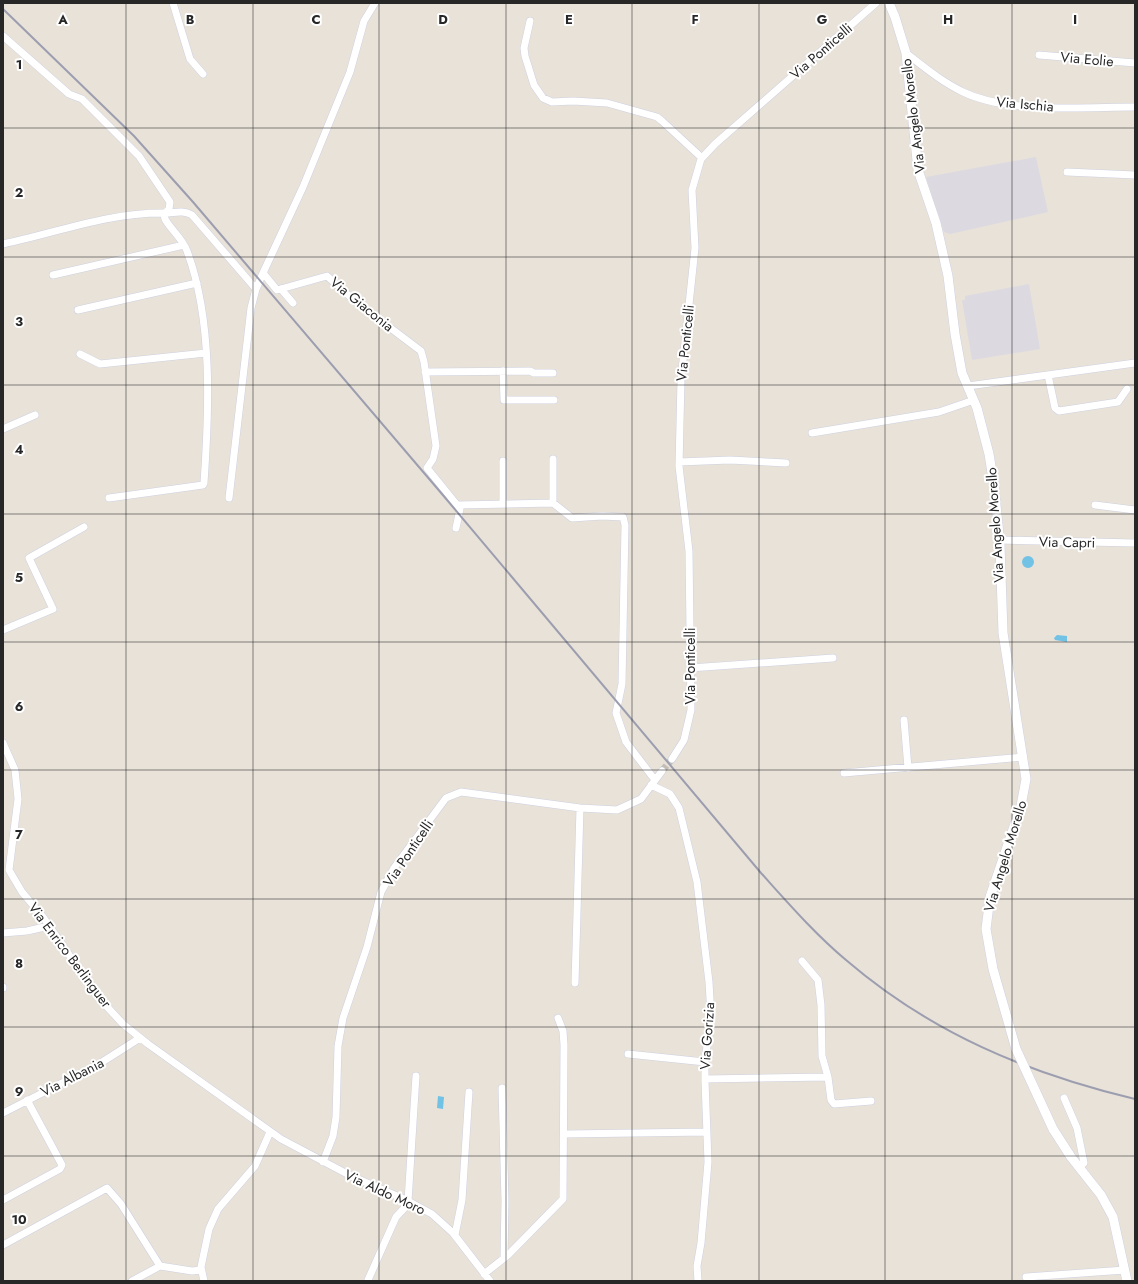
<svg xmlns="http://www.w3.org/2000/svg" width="1138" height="1284" font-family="Jost,sans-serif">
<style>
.industrial{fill:#dcd9e1}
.water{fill:#71c2e5}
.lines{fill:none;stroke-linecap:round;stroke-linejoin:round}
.minor-tunnel{stroke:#c2bdb5;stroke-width:7;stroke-dasharray:7 3.5;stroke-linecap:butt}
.minor-casing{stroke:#ced1df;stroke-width:8}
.tertiary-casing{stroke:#ced1df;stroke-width:10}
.minor{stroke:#fff;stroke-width:7}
.tertiary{stroke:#fff;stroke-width:9}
.rail{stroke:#9c9eb0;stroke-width:2}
.tertiary-bridge-casing{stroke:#ced1df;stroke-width:10;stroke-linecap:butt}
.tertiary-bridge{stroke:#fff;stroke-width:9}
.grid{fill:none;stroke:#272727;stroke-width:1;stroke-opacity:0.55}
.labels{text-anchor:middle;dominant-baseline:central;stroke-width:4;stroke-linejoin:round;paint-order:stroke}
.street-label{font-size:14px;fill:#272727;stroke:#fff}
.grid-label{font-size:13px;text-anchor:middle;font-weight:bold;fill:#272727;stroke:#fff;stroke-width:4;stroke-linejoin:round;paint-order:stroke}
</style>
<rect width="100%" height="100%" fill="#e9e2d9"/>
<path class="industrial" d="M 1036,157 L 1048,212 L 950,234 L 944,232 L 926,177 Z
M 1029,284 L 1040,349 L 972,360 L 962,300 L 965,300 L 965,296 Z"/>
<path class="water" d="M1022 562a6 6 0 1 1 12 0a6 6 0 1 1-12 0Z
M 1057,635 L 1067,636 L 1067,642 L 1055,640 L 1054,638 Z
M 438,1096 L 444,1097 L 443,1109 L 437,1108 Z"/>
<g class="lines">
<path class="minor-tunnel" d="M 662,771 L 672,759"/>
<g class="minor-casing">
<path id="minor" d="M 173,3 L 190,59 L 203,74
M 375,3 L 364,21 L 350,72 L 303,187 L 263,273 L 277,290 L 327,276 L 356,302 L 421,351 L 424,362 L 436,446 L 433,459 L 427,468 L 457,505 L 553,503 L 572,518 L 602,516 L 623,517 L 625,525 L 622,684 L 616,713 L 626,742 L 655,780
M 530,21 L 524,48 L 525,56 L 534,85 L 543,98 L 552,102 L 573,101 L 607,103 L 657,117 L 662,121 L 702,158
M 3,36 L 69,94 L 82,99 L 139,156 L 170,202 L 169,209 L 164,214 L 165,219 C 171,230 183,239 187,251 C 213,320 209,411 204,483 L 203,485 L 109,498
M 906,53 C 924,67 942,82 963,92 C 1009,114 1085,107 1135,107
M 1039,55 L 1135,63
M 1067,172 L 1135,175
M 3,244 C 56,233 107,213 162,213 C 173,214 181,209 192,215 L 256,289
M 53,275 L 184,245
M 281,289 L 293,303
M 78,310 L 197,283
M 80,354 L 100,364 L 206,353
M 503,371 L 504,400 L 554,400
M 425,372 L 530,371 L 534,373 L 553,373
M 1048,375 L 1055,408 L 1059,411 L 1118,402 L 1127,389
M 968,386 L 1135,363
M 3,429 L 35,415
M 812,433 L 939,412 L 974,400
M 679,462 L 730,460 L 786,463
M 229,498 L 251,308 L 256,289 L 263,273
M 503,503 L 503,461
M 553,503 L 553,459
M 1095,505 L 1135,510
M 456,528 L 460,509 L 457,505
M 999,540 L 1135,543
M 3,630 L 53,609 L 29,558 L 84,527
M 690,668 L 833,658
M 904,720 L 908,768
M 3,743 L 15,770 L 18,799 L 9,870 L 22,892 L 43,917 L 98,997 L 123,1024 L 148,1044 L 281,1139 L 351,1176 L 406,1200 L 432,1214 L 453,1233 L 490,1281
M 672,759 L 684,740 L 691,710 L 689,551 L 679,466 L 681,380 L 695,248 L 692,190 L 701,159 L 715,144 L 876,3
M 844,773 L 1023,757
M 651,785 L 670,794 L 679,808 L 697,882 L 709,982 L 711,1016 L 705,1061 L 705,1081 L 708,1162 L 701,1243 L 697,1266 L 698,1281
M 3,933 L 27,931 L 49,926
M 802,961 L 818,980 L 821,1005 L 822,1056 L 828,1077
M 575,983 L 580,808
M 3,987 L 3,988
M 628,1054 L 705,1062
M 705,1079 L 828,1077 L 831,1100 L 834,1104 L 871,1101
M 502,1088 L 505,1201 L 504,1258
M 1064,1098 L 1077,1128 L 1084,1163 L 1079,1167
M 3,1113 L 99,1064 L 140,1038
M 565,1134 L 707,1132
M 323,1162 L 333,1136 L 336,1117 L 338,1046 L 343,1018 L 367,947 L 381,892 L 394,868 L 446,798 L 461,792 L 580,808 L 617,810 L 641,799 L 662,771
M 3,1200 L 60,1169 L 62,1165 L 27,1100
M 408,1201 L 416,1076
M 455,1235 L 462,1200 L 469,1092
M 3,1245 L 107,1188 L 121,1204 L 160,1266
M 484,1274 L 508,1255 L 563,1199 L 564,1045 L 563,1031 L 558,1018
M 1026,1277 L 1125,1270
M 368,1280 L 396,1217 L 410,1202
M 132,1281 L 160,1266 L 192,1271 L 201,1270
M 204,1281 L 201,1267 L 209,1229 L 218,1209 L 255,1166 L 270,1132"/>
</g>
<g class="tertiary-casing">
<path id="tertiary" d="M 889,3 L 895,17 L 906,53 L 918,170 L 936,223 L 948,276 L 955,334 L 962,373 L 977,408 L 989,454 L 994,485 L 1000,545 L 1003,633 L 1026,779 L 1021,806 L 990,897 L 986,929 L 993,969 L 1016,1049
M 1053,1129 L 1071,1157 L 1101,1195 L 1113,1217 L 1127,1281"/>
</g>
<use href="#minor" class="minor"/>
<use href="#tertiary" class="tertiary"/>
<path class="rail" d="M 3,9 L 134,136 L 193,202 L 442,494 L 761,873 C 788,903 815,934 846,960 C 931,1033 1027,1073 1135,1099"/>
<g class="tertiary-bridge-casing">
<path id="tertiary-bridge" d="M 1016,1049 L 1053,1129"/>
</g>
<use href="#tertiary-bridge" class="tertiary-bridge"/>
</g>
<path class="grid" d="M 126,3 L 126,1281M 253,3 L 253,1281M 379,3 L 379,1281M 506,3 L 506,1281M 632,3 L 632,1281M 759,3 L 759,1281M 885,3 L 885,1281M 1012,3 L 1012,1281M 3,128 L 1135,128M 3,257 L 1135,257M 3,385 L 1135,385M 3,514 L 1135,514M 3,642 L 1135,642M 3,770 L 1135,770M 3,899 L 1135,899M 3,1027 L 1135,1027M 3,1156 L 1135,1156"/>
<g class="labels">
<g class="street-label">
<text transform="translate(821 51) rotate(-41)">Via Ponticelli</text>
<text transform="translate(1087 59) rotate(5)">Via Eolie</text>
<text transform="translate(1025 104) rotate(5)">Via Ischia</text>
<text transform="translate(913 116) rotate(-97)">Via Angelo Morello</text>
<text transform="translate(362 304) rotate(39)">Via Giaconia</text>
<text transform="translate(685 343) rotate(-84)">Via Ponticelli</text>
<text transform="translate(995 525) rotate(-94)">Via Angelo Morello</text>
<text transform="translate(1067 542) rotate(1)">Via Capri</text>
<text transform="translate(690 666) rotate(-90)">Via Ponticelli</text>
<text transform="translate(408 853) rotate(-56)">Via Ponticelli</text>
<text transform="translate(1005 856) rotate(-73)">Via Angelo Morello</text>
<text transform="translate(70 955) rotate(53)">Via Enrico Berlinguer</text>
<text transform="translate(707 1036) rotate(-86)">Via Gorizia</text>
<text transform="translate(72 1077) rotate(-27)">Via Albania</text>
<text transform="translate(385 1192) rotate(25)">Via Aldo Moro</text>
</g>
</g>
<g class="grid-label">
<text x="63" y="24">A</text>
<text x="190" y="24">B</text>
<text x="316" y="24">C</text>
<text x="443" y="24">D</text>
<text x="569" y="24">E</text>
<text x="695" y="24">F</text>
<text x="822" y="24">G</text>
<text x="948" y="24">H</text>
<text x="1075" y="24">I</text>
<text x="19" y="69">1</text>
<text x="19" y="197">2</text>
<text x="19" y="326">3</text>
<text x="19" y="454">4</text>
<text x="19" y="582">5</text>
<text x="19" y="711">6</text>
<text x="19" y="839">7</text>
<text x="19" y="968">8</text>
<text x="19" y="1096">9</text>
<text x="19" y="1224">10</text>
</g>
<rect width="1138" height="1284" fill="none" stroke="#272727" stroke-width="8"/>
</svg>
